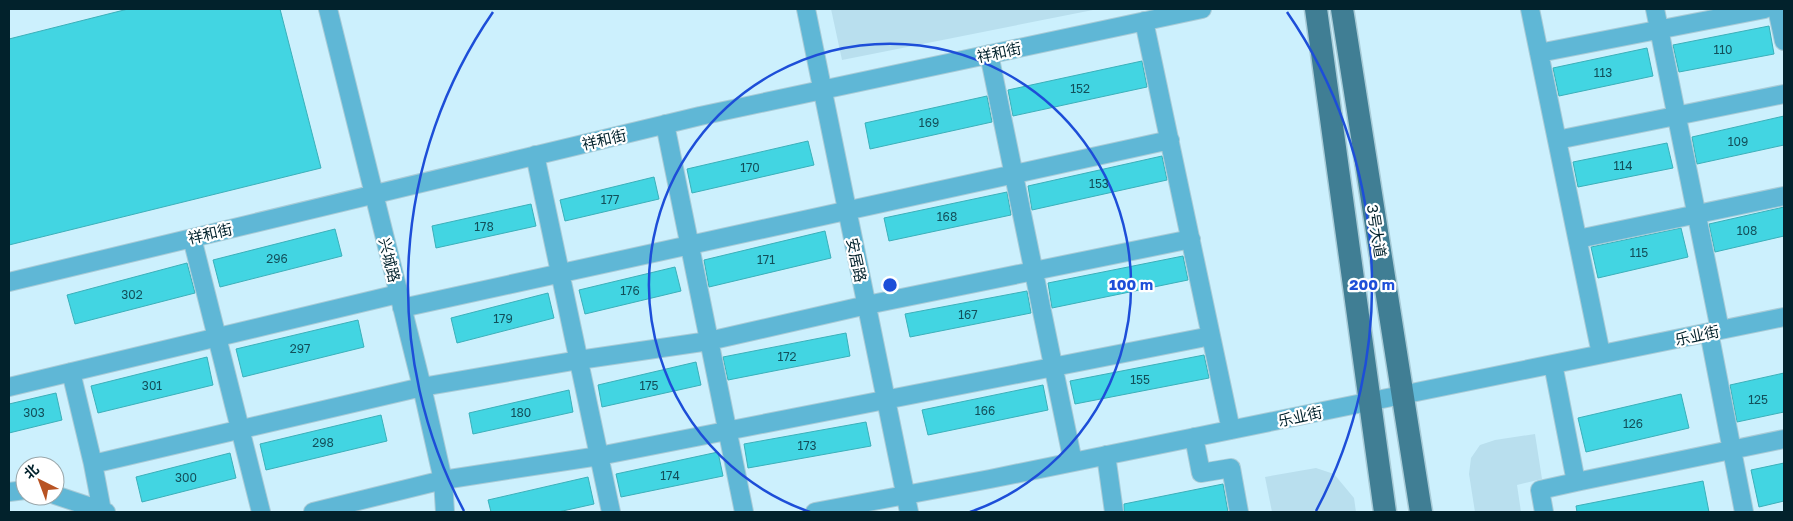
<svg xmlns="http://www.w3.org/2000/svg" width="1793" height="521" font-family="'Golos Text','Noto Sans SC',sans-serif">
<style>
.built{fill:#b9dfee}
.building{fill:#42d5e2;stroke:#3bb0ba}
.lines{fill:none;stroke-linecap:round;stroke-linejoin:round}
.minor-casing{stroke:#a8cbd7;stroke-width:20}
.major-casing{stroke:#a8cbd7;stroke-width:25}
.minor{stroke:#5fb7d6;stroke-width:18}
.major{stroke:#407e94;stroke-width:22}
.ring{fill:none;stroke:#1d4ed8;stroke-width:2.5}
.labels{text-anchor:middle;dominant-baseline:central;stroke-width:4.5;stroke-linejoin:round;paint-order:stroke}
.number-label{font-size:12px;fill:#124f5a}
.street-label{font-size:15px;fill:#02222c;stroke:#fff}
.centre{fill:#1d4ed8;stroke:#fff;stroke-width:2.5}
.ring-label{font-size:15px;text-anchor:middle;font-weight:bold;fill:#1d4ed8;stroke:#fff;stroke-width:4.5;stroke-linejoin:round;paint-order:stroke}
</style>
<rect width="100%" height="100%" fill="#ccf0fd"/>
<path class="built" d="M 831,9 L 1098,9 L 842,60 Z
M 1535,434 L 1542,479 L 1517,485 L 1521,512 L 1475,512 L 1469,474 L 1471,458 L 1480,445 L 1495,440 Z
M 1316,468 L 1334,474 L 1354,498 L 1356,512 L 1272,512 L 1265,477 Z"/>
<path class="building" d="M 128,9 L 280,9 L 321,168 L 9,245 L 9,39 Z
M 1769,26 L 1774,54 L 1679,72 L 1673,45 Z
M 1647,48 L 1653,76 L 1559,96 L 1553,68 Z
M 1142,61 L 1147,87 L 1013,116 L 1008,90 Z
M 987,96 L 992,122 L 870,149 L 865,123 Z
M 1784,116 L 1784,145 L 1697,164 L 1692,137 Z
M 808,141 L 814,165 L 692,193 L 687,169 Z
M 1667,143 L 1673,168 L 1578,187 L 1573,162 Z
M 1162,156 L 1167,180 L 1032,210 L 1028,186 Z
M 654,177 L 659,199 L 565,221 L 560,200 Z
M 1007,192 L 1011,215 L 889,241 L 884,218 Z
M 531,204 L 536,226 L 436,248 L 432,226 Z
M 1784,207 L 1784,236 L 1715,252 L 1709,224 Z
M 1681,228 L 1688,257 L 1598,278 L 1591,247 Z
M 335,229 L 342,256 L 220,287 L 213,260 Z
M 825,231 L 831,258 L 709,287 L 704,260 Z
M 1183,256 L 1188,280 L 1052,308 L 1048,283 Z
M 187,263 L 195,293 L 75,324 L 67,295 Z
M 675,267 L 681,291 L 585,314 L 579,290 Z
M 1027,291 L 1031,313 L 910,337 L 905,314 Z
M 548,293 L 554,318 L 457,343 L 451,318 Z
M 358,320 L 364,347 L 243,377 L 236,349 Z
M 846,333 L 850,356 L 728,380 L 723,357 Z
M 1204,355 L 1209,378 L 1075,404 L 1070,381 Z
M 207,357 L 213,385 L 98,413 L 91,386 Z
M 696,362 L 701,385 L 602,407 L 598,385 Z
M 1784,373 L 1784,412 L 1737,422 L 1730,385 Z
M 1043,385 L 1048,410 L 928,435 L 922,410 Z
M 569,390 L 573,412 L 473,434 L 469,413 Z
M 56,393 L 62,420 L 9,433 L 9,404 Z
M 1681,394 L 1689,428 L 1586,452 L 1578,418 Z
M 381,415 L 387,441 L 266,470 L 260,444 Z
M 866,422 L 871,446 L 748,468 L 744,444 Z
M 718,452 L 723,476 L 621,497 L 616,474 Z
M 230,453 L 236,478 L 142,502 L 136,477 Z
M 1784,463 L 1784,501 L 1759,507 L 1751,470 Z
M 588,477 L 594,504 L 558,512 L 491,512 L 488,500 Z
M 1703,481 L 1709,512 L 1577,512 L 1576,506 Z
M 1223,484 L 1228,512 L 1124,512 L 1124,504 Z"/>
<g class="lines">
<g class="minor-casing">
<path id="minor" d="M 328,9 L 422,387 L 443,480 L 445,512
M 806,9 L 909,512
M 1530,9 L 1601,354
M 1655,9 L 1720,330
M 1777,9 L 1784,41
M 1144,21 L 1231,430
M 1539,53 L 1765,9
M 989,54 L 1073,462
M 665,124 L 744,512
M 1557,140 L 1784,94
M 535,155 L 611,512
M 192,238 L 261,512
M 1578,239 L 1784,196
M 9,282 L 700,116 L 1202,9
M 402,308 L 1170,140
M 1709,332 L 1744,512
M 71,372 L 93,464 L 422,387 L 579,360 L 709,341 L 867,305 L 1191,239
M 9,387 L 398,294
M 1194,437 L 1201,473 L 1231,468 L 1239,512
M 1106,455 L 1114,512
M 93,464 L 102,511
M 1576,482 L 1784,439
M 9,492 L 25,490
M 55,495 L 106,512
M 313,512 L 443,480 L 599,456 L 1211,336
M 815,512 L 990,479 L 1784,317
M 1544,512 L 1540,490 L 1576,482 L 1553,364"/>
</g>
<g class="major-casing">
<path id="major" d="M 1316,9 L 1385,512
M 1342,9 L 1421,512"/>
</g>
<use href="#minor" class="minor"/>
<use href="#major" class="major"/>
</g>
<g class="ring">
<path d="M810 512A241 241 0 1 1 970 512"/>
<path d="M464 511A482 482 0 0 1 493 12M1287 12A482 482 0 0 1 1316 511"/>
</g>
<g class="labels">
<g class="number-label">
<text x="1723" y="49">110</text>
<text x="1603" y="72">113</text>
<text x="1080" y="88">152</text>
<text x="929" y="122">169</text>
<text x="1738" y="141">109</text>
<text x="1623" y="165">114</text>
<text x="750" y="167">170</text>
<text x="1099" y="183">153</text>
<text x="610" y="199">177</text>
<text x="947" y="216">168</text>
<text x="484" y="226">178</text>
<text x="1747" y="230">108</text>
<text x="1639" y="252">115</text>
<text x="277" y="258">296</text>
<text x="766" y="259">171</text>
<text x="630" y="290">176</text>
<text x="132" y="294">302</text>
<text x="968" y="314">167</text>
<text x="503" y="318">179</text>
<text x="300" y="348">297</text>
<text x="787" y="356">172</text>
<text x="1140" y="379">155</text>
<text x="152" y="385">301</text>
<text x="649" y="385">175</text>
<text x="1758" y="399">125</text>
<text x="985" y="410">166</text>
<text x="34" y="412">303</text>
<text x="521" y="412">180</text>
<text x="1633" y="423">126</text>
<text x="323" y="442">298</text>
<text x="807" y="445">173</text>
<text x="670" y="475">174</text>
<text x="186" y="477">300</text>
</g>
<g class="street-label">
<text transform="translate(999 52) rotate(-12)">祥和街</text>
<text transform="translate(604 139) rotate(-13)">祥和街</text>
<text transform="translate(1377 231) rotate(81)">3号大道</text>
<text transform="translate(210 233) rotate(-13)">祥和街</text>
<text transform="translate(390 260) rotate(76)">兴城路</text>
<text transform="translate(857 260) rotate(78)">安居路</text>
<text transform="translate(1697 335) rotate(-12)">乐业街</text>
<text transform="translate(1300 416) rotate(-12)">乐业街</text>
</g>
</g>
<circle cx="890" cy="285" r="8" class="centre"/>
<g class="ring-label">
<text x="1131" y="290">100 m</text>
<text x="1372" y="290">200 m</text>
</g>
<rect width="1793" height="521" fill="none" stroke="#02222c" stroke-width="20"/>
<g transform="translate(40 481) rotate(318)"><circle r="24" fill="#ffffff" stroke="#9aa7ab"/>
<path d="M0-4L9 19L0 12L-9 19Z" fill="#b85323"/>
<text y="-8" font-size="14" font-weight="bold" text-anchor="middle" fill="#02222c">北</text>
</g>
</svg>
